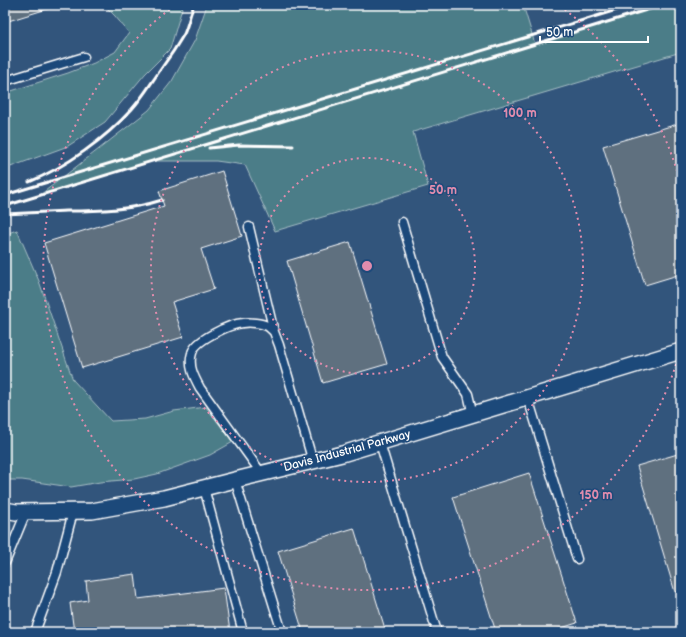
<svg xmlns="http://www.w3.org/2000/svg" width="686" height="637" font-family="'Balsamiq Sans',sans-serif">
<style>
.green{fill:#4c7d88;stroke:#a6bec4}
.building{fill:#5e6f7f;stroke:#fff}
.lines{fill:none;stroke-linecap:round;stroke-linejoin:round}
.service-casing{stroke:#fff;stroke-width:11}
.minor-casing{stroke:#fff;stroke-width:18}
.service{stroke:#1f4a7a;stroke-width:8}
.minor{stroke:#1f4a7a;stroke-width:15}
.rail{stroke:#fff;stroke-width:3}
.ring{fill:none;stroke:#e08cad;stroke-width:2;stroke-dasharray:2 4}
.labels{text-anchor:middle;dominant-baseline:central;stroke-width:3;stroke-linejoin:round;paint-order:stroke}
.street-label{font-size:12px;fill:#fff;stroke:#1f4a7a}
.centre{fill:#e08cad;stroke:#1f4a7a;stroke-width:2}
.ring-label{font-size:12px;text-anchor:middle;font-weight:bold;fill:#e08cad;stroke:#1f4a7a;stroke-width:3;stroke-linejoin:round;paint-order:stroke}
</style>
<rect width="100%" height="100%" fill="#32557c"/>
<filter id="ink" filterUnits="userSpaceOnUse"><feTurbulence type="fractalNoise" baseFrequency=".025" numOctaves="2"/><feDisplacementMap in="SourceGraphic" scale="8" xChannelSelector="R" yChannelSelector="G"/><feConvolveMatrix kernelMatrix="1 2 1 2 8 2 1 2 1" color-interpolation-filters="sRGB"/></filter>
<g filter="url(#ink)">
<path class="green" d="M 104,5 L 183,5 L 170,49 L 145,74 L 105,122 L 68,146 L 5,169 L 5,93 L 68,73 L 94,63 L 115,52 L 129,33 L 115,16 Z
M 207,5 L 523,5 L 535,44 L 663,5 L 681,5 L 681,52 L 413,132 L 428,186 L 275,231 L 245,165 L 216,161 L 152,161 L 40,195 L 149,110 L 172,81 L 195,40 Z
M 17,230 L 39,281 L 73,380 L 111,421 L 145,419 L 174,411 L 206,407 L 233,442 L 210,455 L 185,464 L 157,474 L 134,479 L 100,482 L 71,487 L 22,480 L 5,480 L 5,234 Z"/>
<path class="building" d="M 5,5 L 60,5 L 5,22 Z
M 681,123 L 681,274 L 645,285 L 603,146 Z
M 222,171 L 242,236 L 201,249 L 214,289 L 172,302 L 183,337 L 82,368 L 44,243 L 164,206 L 159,191 Z
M 350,242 L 387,364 L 323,383 L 287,261 Z
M 681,453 L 681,590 L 675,592 L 637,466 Z
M 529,473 L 577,623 L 549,632 L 496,632 L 453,497 Z
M 354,528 L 386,632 L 303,632 L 278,551 Z
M 135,574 L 138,599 L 224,588 L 230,632 L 74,632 L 70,603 L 88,600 L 86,581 Z"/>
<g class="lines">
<g class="service-casing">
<path id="service" d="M 5,81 L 84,57
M 402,222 L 442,357 L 468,394 L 473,415
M 249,227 L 274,332 L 279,345 L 313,462
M 528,398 L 577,559
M 380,443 L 437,632
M 262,474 L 200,388 C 194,377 188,366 192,353 C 195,340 230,324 243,323 C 250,322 261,323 267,326 C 269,327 272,330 274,332
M 235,480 L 282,632
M 204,488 L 243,632
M 5,563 L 26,512
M 35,632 L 57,572 L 73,512"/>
</g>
<g class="minor-casing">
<path id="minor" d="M 5,510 L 16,512 L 92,511 L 164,498 L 235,480 L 342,454 L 681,351"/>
</g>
<use href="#service" class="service"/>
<use href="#minor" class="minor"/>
<path class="rail" d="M 209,148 L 239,145 L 293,146
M 29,182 C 66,167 105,139 132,109 C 143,97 151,83 161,69 C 169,58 177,46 184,34 C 188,25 190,14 194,5
M 5,195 L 633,5
M 5,206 L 663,5
M 5,214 C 26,213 46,212 67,211 C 99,211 131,210 162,200"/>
</g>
</g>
<g class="ring">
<circle cx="367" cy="266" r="108"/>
<circle cx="367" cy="266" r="216"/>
<path d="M681 347A324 324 0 1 1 174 6M560 6A324 324 0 0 1 681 185"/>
</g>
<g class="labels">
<g class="street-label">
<text transform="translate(347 451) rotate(-15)">Davis Industrial Parkway</text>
</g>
</g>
<circle cx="367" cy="266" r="6" class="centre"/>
<g class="ring-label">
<text x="520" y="117">100 m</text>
<text x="443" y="194">50 m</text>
<text x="596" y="499">150 m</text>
</g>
<rect width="686" height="637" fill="none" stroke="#1f4a7a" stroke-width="20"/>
<rect x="10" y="10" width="666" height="617" fill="none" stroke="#fff" stroke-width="1.5" filter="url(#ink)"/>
<path d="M540 36v6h108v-6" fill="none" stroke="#ffffff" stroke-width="2"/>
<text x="546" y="36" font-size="12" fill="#ffffff" stroke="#1f4a7a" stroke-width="3" paint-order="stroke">50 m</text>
</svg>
